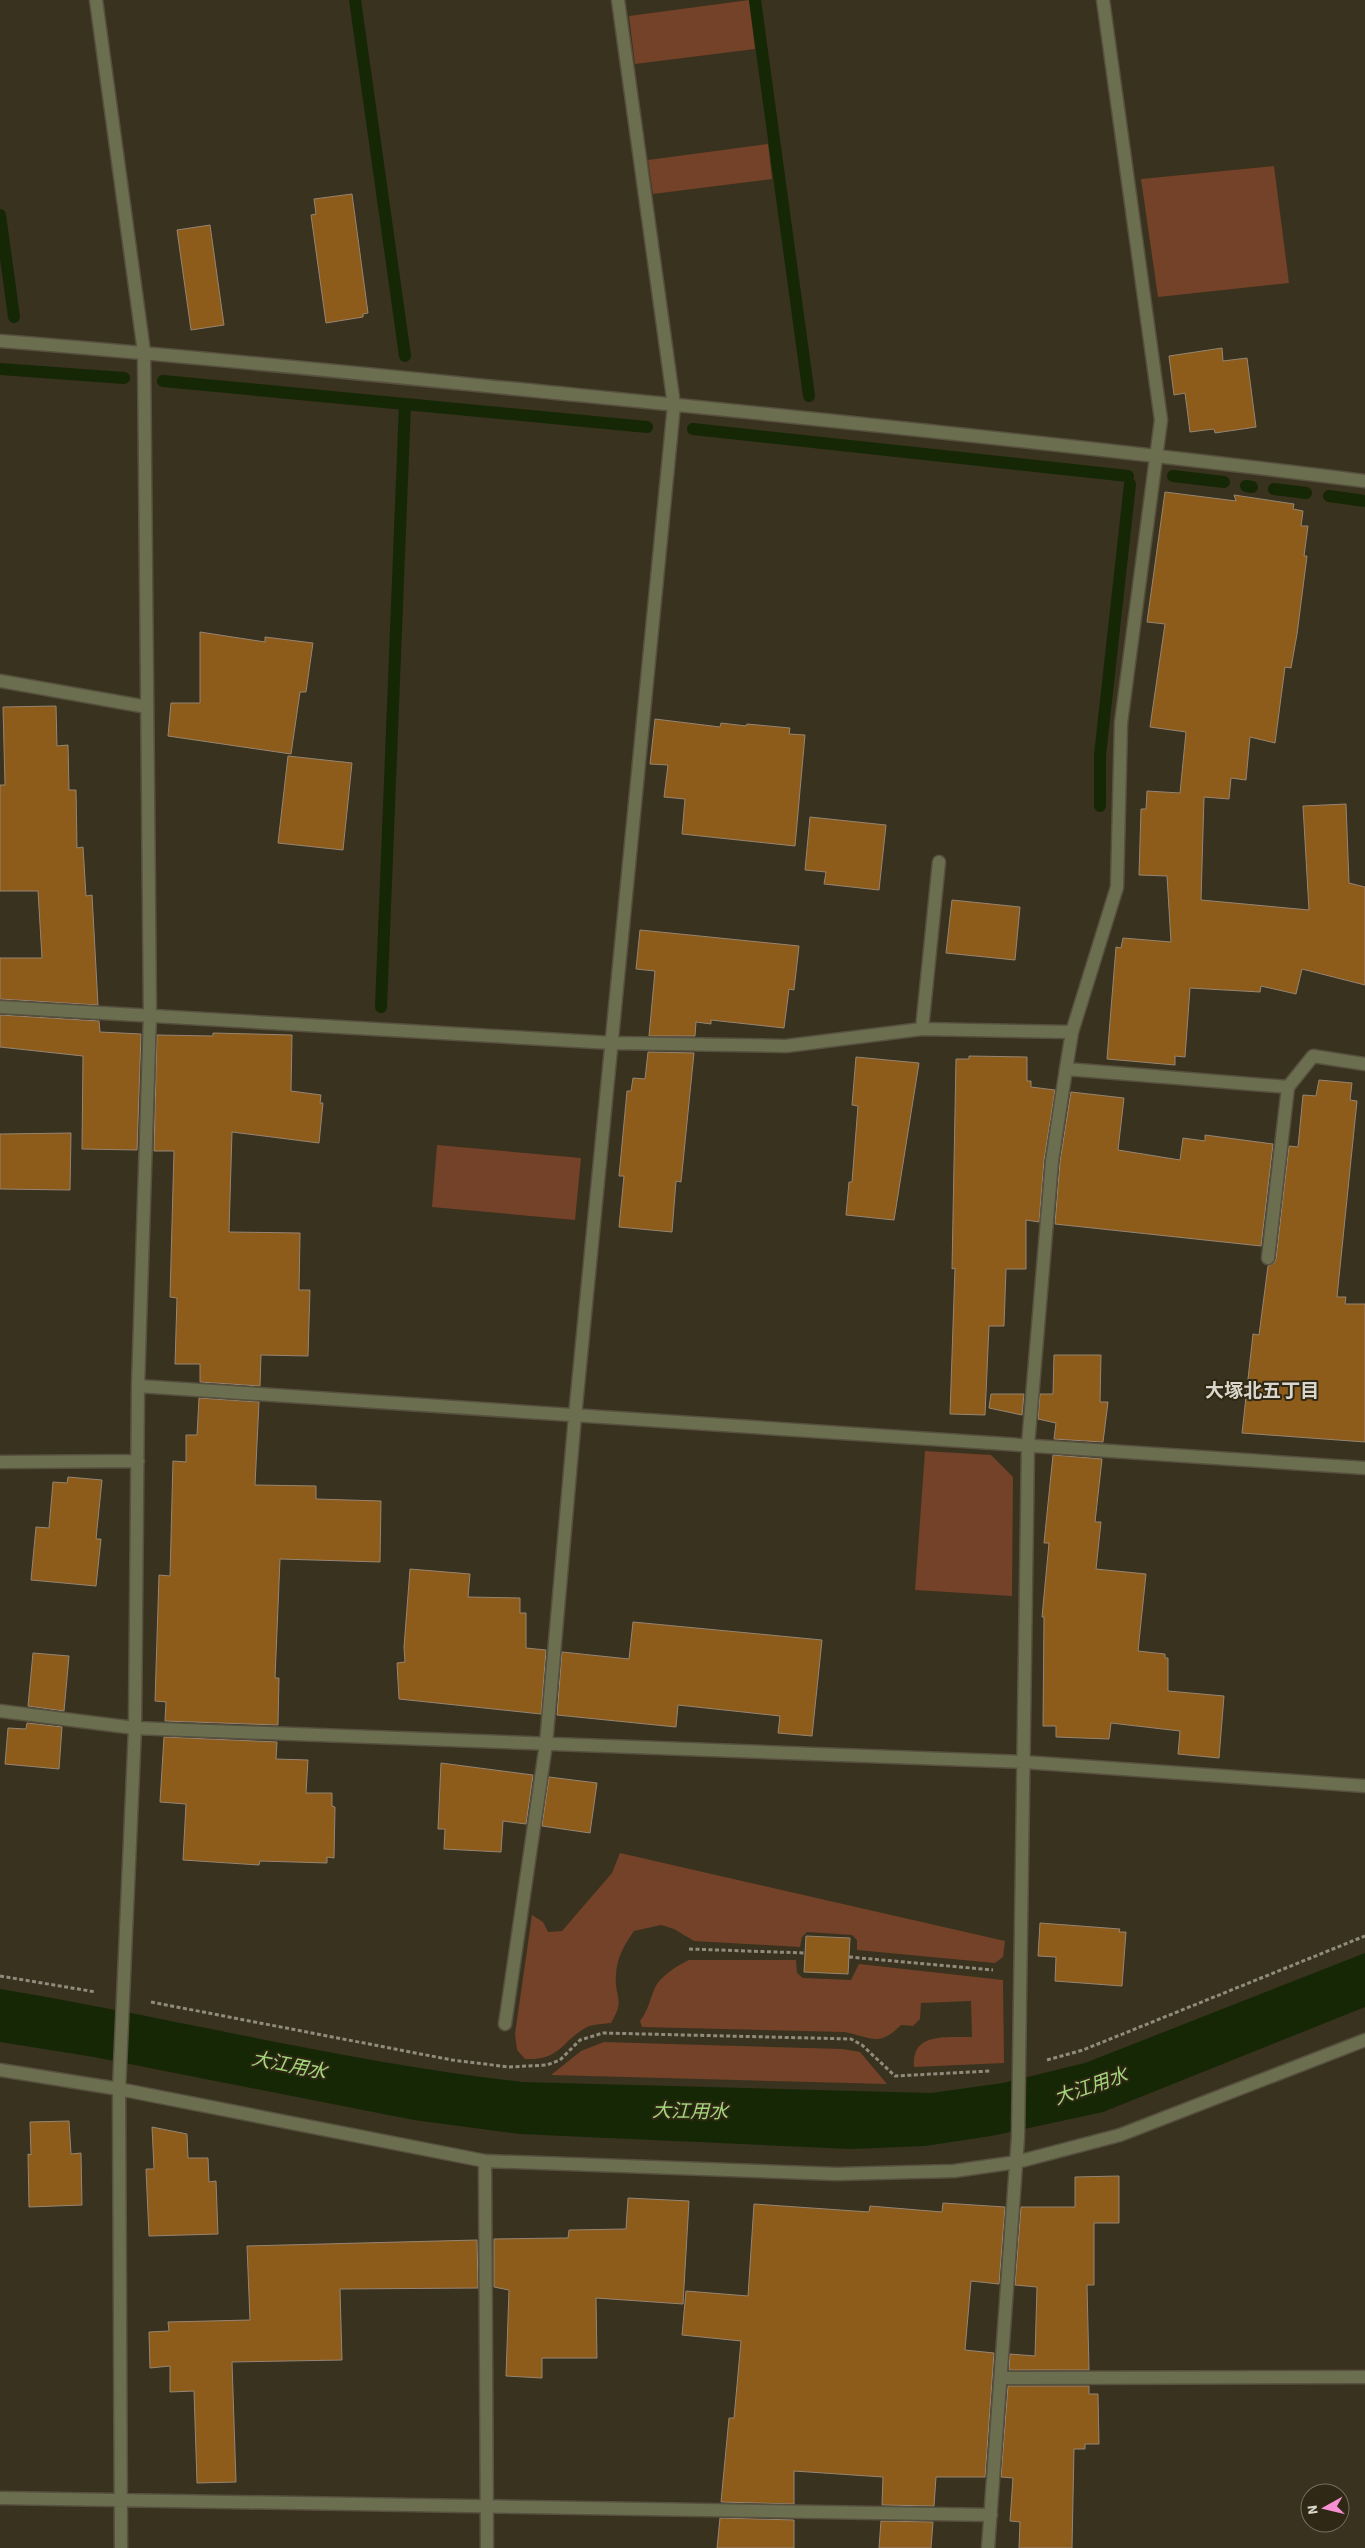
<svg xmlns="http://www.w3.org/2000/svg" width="1365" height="2548" font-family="'Source Sans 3','Noto Sans JP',sans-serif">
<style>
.green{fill:#734228}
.water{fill:#162705}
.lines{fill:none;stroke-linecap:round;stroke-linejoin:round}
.stream{stroke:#162705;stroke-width:12}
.building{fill:#8d5b1a;stroke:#968573}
.minor-casing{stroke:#56503e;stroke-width:15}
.path{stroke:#918b7c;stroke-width:3;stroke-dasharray:4 2.5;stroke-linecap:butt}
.minor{stroke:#6c6e50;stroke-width:12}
.labels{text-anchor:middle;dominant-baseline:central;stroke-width:4;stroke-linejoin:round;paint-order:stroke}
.neighbourhood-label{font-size:19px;font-weight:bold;fill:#dbd6cb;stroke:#2f2815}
.water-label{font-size:19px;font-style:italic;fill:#a3d77c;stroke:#2f2815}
</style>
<rect width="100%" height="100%" fill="#39321f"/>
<path class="green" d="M 749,0 L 755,49 L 635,64 L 629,16 Z
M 768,144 L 772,179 L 653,194 L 648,160 Z
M 1274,166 L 1289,283 L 1158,297 L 1141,179 Z
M 437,1145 L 581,1158 L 575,1220 L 432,1207 Z
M 925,1451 L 991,1455 L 1013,1477 L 1012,1596 L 915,1590 Z
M 620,1853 L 1005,1941 L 1003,1957 L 995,1963 L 857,1950 L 857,1940 L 852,1935 L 807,1932 L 802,1937 L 800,1947 L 694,1941 L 674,1929 L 661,1925 L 634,1931 C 625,1944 617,1957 616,1974 C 614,1999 626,1998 611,2023 C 603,2024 594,2024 587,2027 C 560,2042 562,2060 525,2059 L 517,2050 L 515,2034 L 532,1915 L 543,1922 L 548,1932 L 562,1931 L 612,1873 Z
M 689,1960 L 796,1960 L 797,1973 L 803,1978 L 851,1980 L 859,1964 L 1003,1980 L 1004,2063 L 914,2067 C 911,2031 948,2038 972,2037 L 971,2001 L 921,2003 L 920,2019 L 913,2026 L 901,2025 C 878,2048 872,2037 844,2032 L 642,2027 L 640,2021 C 650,2008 650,1996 657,1984 C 665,1973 677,1966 689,1960 Z
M 604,2042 L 842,2049 L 860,2052 L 887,2084 L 551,2075 L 581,2051 Z"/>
<path class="water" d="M 1365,1953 L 1365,2007 L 1103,2112 L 991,2136 L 925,2146 L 851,2149 L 520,2134 L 414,2120 L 94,2057 L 0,2042 L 0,1989 C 174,2018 346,2062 522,2082 L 931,2093 L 1003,2083 L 1085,2063 Z"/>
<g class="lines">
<path class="stream" d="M 355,0 L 405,356
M 755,0 L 809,396
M 0,215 L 14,317
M 0,369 L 124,378
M 163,381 L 647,427
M 693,429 L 1128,476
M 1173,476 L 1224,482
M 1246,486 L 1252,487
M 1274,489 L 1306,493
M 1329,496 L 1365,501
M 1100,806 L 1100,755 L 1130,484
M 381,1007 L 405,404"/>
</g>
<path class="building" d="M 352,194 L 368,313 L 363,314 L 363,317 L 326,323 L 311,215 L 316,214 L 314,199 Z
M 210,225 L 224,325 L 191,330 L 177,230 Z
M 1222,348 L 1223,361 L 1247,358 L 1256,427 L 1215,433 L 1214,429 L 1190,432 L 1185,393 L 1174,395 L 1169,356 Z
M 1165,492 L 1236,501 L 1234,495 L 1294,504 L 1293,509 L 1303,511 L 1301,526 L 1308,526 L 1304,556 L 1307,556 L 1297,634 L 1291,668 L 1285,667 L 1275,743 L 1250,737 L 1246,780 L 1231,778 L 1229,799 L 1204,797 L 1201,900 L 1309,910 L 1303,806 L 1346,804 L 1349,883 L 1365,887 L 1365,985 L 1302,969 L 1296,994 L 1261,986 L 1260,992 L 1190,988 L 1185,1057 L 1175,1056 L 1175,1065 L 1107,1059 L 1116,947 L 1121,948 L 1123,938 L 1171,942 L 1167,876 L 1139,875 L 1141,809 L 1146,809 L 1147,791 L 1180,793 L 1186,732 L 1150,727 L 1165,624 L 1147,622 Z
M 200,632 L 265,642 L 265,637 L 313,643 L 306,692 L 300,692 L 291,754 L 168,736 L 171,703 L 200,703 Z
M 56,706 L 57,746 L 68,745 L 69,790 L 76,790 L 77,848 L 83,847 L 86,896 L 92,895 L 98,1005 L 0,999 L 0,958 L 42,958 L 38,891 L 0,891 L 0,785 L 5,785 L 3,707 Z
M 655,719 L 720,727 L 721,723 L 746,726 L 747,724 L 790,728 L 789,734 L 805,735 L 795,846 L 682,834 L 685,799 L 664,797 L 668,765 L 650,764 Z
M 288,756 L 352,763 L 343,850 L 278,843 Z
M 810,817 L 886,825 L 879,890 L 824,884 L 826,872 L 805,870 Z
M 952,900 L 1020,907 L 1015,960 L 946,953 Z
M 640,930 L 799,946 L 794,990 L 789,989 L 784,1028 L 711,1020 L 711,1024 L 696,1022 L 695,1036 L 649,1036 L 655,971 L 636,969 Z
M 0,1015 L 99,1021 L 100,1032 L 141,1034 L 137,1150 L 82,1149 L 83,1056 L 0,1047 Z
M 213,1033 L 292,1035 L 291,1091 L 321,1095 L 320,1103 L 323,1103 L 319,1143 L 232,1132 L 229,1232 L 300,1233 L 299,1290 L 310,1290 L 308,1356 L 261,1355 L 260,1386 L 200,1382 L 200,1364 L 175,1364 L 177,1298 L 170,1297 L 174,1151 L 154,1151 L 157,1035 L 213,1036 Z
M 648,1052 L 694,1053 L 681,1182 L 676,1181 L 672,1232 L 619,1227 L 624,1176 L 619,1176 L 627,1091 L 631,1091 L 633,1078 L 645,1079 Z
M 969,1056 L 1027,1057 L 1027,1081 L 1031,1081 L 1031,1087 L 1055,1090 L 1044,1160 L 1039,1222 L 1026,1220 L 1026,1269 L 1006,1269 L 1004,1326 L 989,1326 L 985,1415 L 950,1414 L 955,1268 L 952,1269 L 956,1059 L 969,1059 Z
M 856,1057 L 919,1063 L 894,1220 L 846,1215 L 849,1182 L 852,1182 L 858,1106 L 852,1105 Z
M 1319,1080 L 1352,1083 L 1350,1100 L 1357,1101 L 1337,1297 L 1346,1297 L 1345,1304 L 1365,1304 L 1365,1442 L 1242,1433 L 1253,1334 L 1259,1335 L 1268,1266 L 1274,1263 L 1276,1259 L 1289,1146 L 1298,1147 L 1303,1095 L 1316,1096 Z
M 1071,1092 L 1124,1098 L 1118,1150 L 1180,1160 L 1183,1138 L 1205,1141 L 1205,1135 L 1273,1144 L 1261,1246 L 1055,1224 L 1060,1162 Z
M 71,1133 L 70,1190 L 0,1189 L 0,1134 Z
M 1054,1355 L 1101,1355 L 1100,1402 L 1108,1402 L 1103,1442 L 1054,1439 L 1056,1423 L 1038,1419 L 1040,1394 L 1053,1394 Z
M 991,1394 L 1024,1394 L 1022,1415 L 989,1408 Z
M 199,1398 L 259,1402 L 255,1485 L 316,1486 L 316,1499 L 381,1501 L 380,1562 L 280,1559 L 275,1678 L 279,1678 L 278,1725 L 165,1721 L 166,1702 L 155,1701 L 159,1575 L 170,1576 L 173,1461 L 186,1462 L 186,1435 L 197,1435 Z
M 1053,1455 L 1102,1459 L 1095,1522 L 1101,1522 L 1096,1569 L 1146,1574 L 1138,1651 L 1165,1654 L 1165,1658 L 1168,1658 L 1168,1691 L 1224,1696 L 1219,1758 L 1178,1754 L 1180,1731 L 1111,1723 L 1109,1739 L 1056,1737 L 1056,1726 L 1043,1726 L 1044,1617 L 1042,1617 L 1049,1543 L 1044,1543 Z
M 68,1477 L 102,1480 L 96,1539 L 101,1539 L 96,1586 L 31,1580 L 36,1527 L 49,1528 L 53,1482 L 67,1483 Z
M 410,1569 L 470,1574 L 468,1597 L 520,1598 L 520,1613 L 526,1613 L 526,1648 L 546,1650 L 541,1714 L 399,1699 L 397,1663 L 405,1662 L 404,1647 Z
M 633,1622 L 822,1640 L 812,1736 L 778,1733 L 780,1716 L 678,1705 L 676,1727 L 557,1715 L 562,1652 L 629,1659 Z
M 33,1653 L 69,1656 L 64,1711 L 28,1706 Z
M 27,1723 L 62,1727 L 59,1769 L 5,1764 L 8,1728 L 26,1729 Z
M 164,1737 L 277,1742 L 276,1759 L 308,1760 L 306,1793 L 332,1793 L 332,1806 L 335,1807 L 334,1858 L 327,1857 L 327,1863 L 260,1861 L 259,1865 L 183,1860 L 186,1804 L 160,1802 Z
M 441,1763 L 533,1775 L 526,1824 L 503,1821 L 501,1852 L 444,1849 L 445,1829 L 438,1829 Z
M 549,1777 L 597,1783 L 590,1833 L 542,1826 Z
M 1040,1923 L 1120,1929 L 1119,1932 L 1126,1932 L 1122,1986 L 1055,1981 L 1056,1957 L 1038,1956 Z
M 806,1936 L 850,1938 L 848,1974 L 804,1972 Z
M 69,2121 L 71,2154 L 81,2153 L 82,2205 L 29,2207 L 28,2154 L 31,2155 L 30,2122 Z
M 152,2127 L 187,2134 L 188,2158 L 208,2158 L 209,2182 L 216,2181 L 218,2234 L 149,2236 L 146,2169 L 154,2169 Z
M 1119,2176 L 1119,2223 L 1094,2223 L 1094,2285 L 1087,2285 L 1089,2370 L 1009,2370 L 1010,2354 L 1035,2356 L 1037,2287 L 1015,2285 L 1021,2207 L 1075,2207 L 1075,2177 Z
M 628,2198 L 689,2201 L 683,2304 L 596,2298 L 597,2358 L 542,2358 L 542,2378 L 506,2376 L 509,2290 L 494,2287 L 494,2239 L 561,2238 L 568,2238 L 569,2230 L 626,2229 Z
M 943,2203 L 1005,2207 L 999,2284 L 971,2281 L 965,2350 L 994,2353 L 985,2477 L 936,2477 L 934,2506 L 882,2505 L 883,2477 L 794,2471 L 794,2504 L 721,2502 L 729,2418 L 734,2418 L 741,2341 L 682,2335 L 686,2291 L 748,2296 L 754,2204 L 869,2212 L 870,2206 L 942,2212 Z
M 477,2240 L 478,2288 L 340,2289 L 342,2360 L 232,2362 L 236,2482 L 197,2483 L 194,2391 L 170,2392 L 170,2366 L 150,2368 L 149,2332 L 169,2331 L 168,2322 L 250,2320 L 247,2246 Z
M 1008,2386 L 1089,2386 L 1089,2394 L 1098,2394 L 1099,2444 L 1085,2444 L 1085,2449 L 1074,2449 L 1072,2548 L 1019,2548 L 1020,2522 L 1010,2521 L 1013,2478 L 1001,2477 Z
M 720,2518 L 794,2520 L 794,2548 L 717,2548 Z
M 881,2521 L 933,2522 L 931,2548 L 879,2548 Z"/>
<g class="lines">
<g class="minor-casing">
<path id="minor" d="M 96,0 L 144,352 L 150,1015 L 138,1386 L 135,1728 L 119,2089 L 121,2548
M 0,341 C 193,356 385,376 577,395 C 840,421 1103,448 1365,481
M 0,681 L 147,707
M 0,1007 L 612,1043 L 786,1046 L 922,1029 L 1072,1032
M 922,1029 L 939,862
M 1066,1069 L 1288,1087 L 1313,1056 L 1365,1064
M 1268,1258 L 1288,1087
M 138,1386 L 1365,1468
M 0,1462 L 138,1461
M 0,1711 L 135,1728 L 1023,1762 L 1365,1786
M 505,2024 L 546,1744 L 575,1416 L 674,405 L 618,0
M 0,2070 L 119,2089 L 485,2161 L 837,2174 L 954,2171 L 1017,2162 L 1120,2135 L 1365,2040
M 485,2161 L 487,2548
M 1001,2378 L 1365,2377
M 0,2498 L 991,2515
M 988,2548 L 1018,2137 L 1028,1445 L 1052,1161 L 1066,1069 L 1072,1032 L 1117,887 L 1121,723 L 1161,420 L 1103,0"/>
</g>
<path class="path" d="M 689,1949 L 805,1953
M 849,1957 L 993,1970
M 0,1976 L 96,1992
M 151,2002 L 452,2060 L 509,2067 L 547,2065 L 560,2060 L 580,2040 L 603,2033 L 851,2039 L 862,2045 L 895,2076 L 990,2071
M 1047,2060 L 1083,2050 L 1365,1936"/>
<use href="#minor" class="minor"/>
</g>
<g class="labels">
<g class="neighbourhood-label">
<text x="1262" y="1391">大塚北五丁目</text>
</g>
<g class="water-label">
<text transform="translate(289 2066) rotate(11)">大江用水</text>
<text transform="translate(1091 2087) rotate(-19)">大江用水</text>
<text transform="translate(690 2112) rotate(1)">大江用水</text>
</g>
</g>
<g transform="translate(1325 2508) rotate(262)"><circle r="24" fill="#2f2815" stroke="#746e5e"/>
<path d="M0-4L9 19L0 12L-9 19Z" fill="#f690d0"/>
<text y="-8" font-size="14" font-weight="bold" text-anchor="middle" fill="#dbd6cb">N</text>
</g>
</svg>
